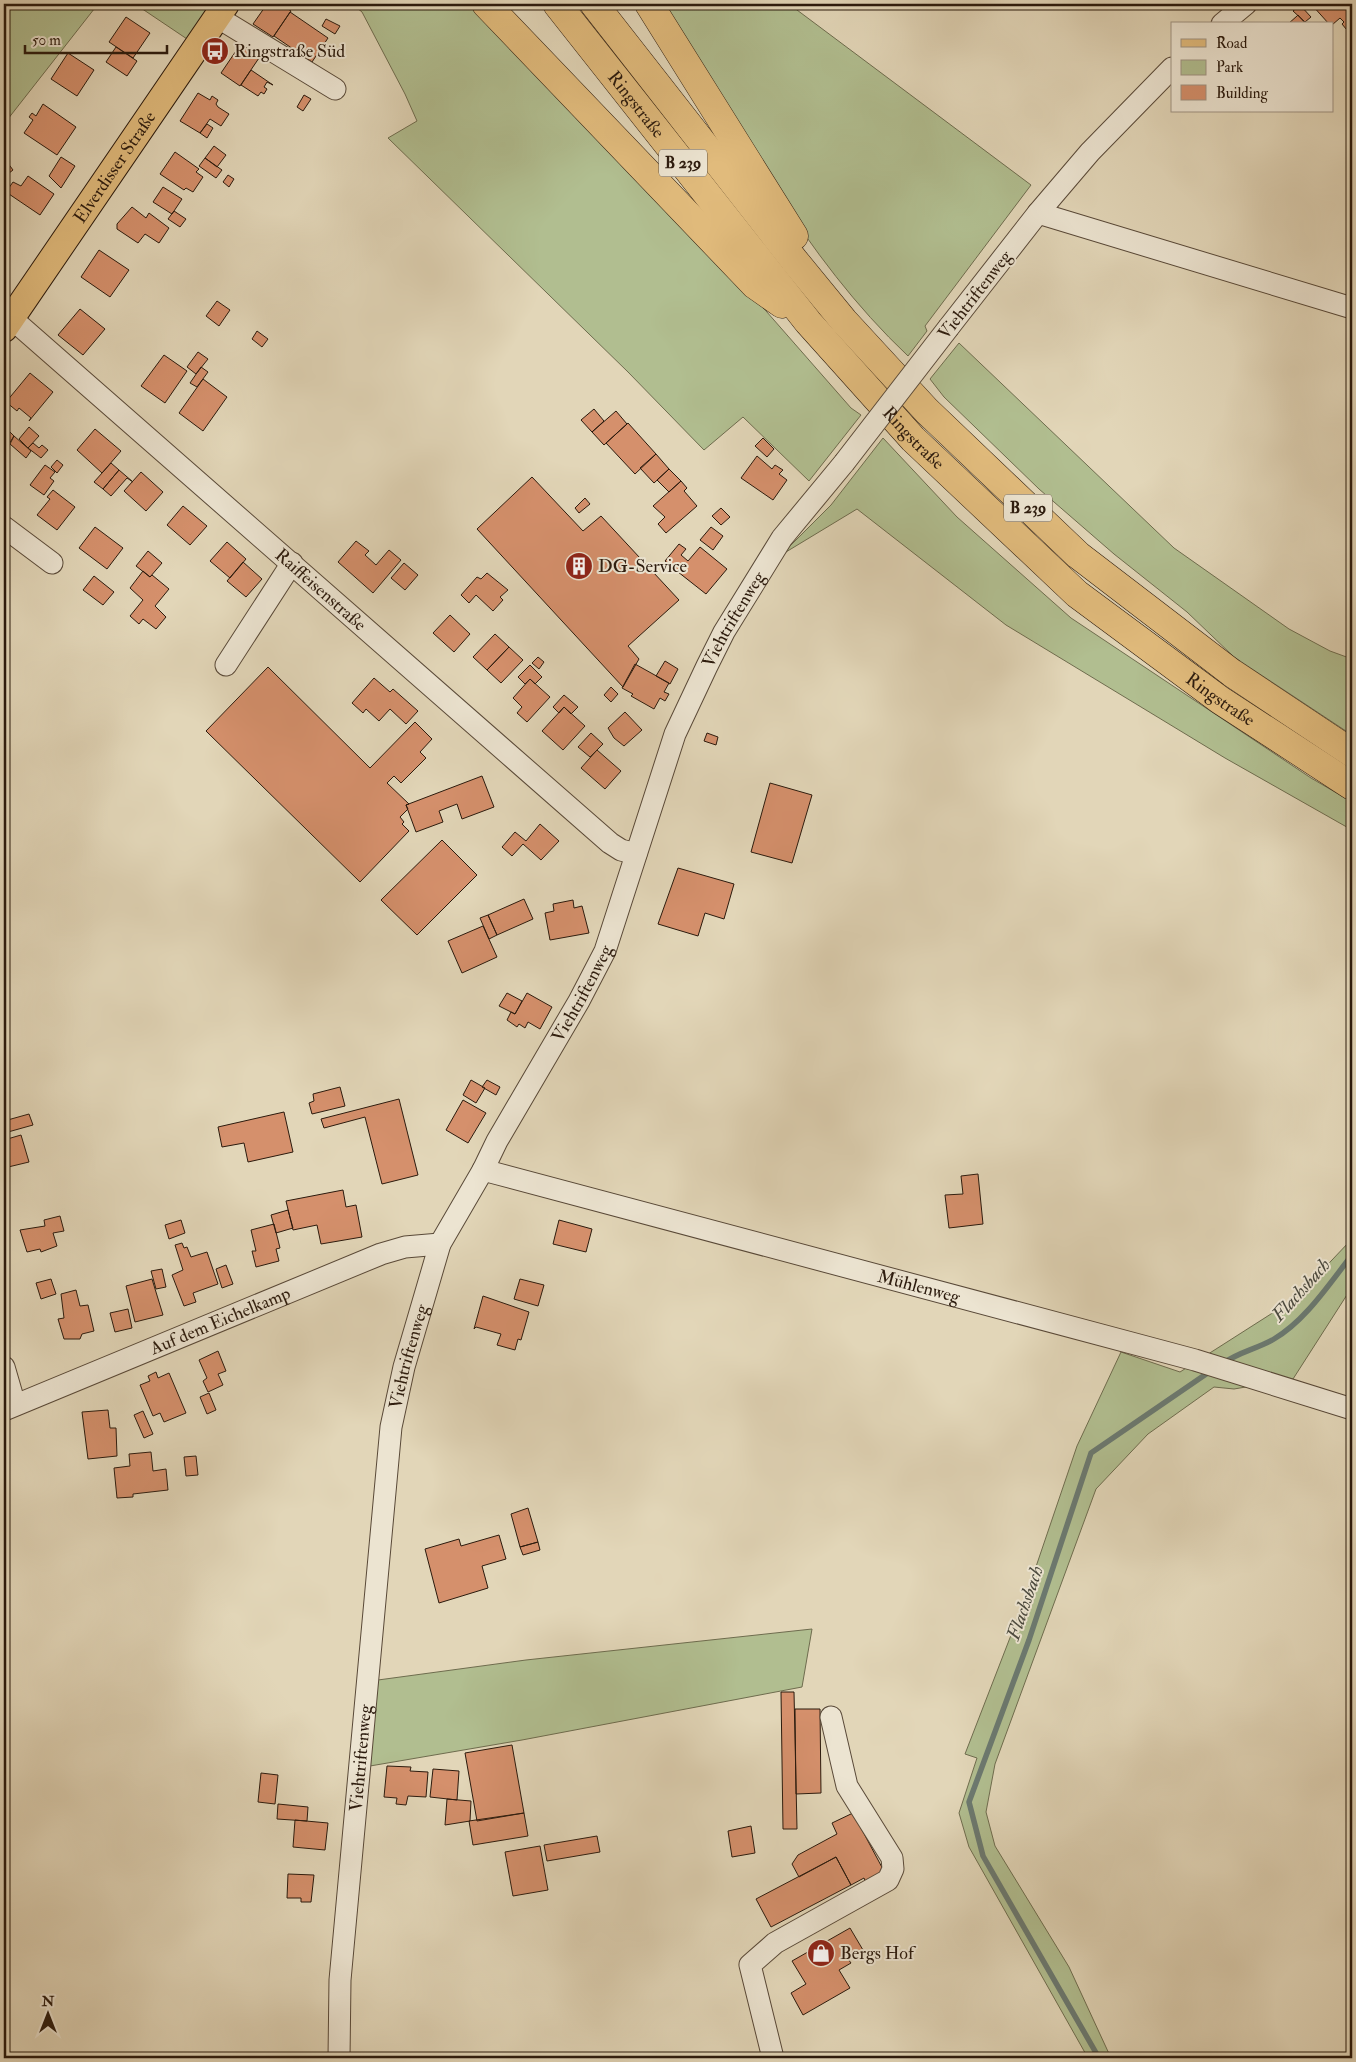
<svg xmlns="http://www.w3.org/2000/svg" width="1356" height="2062" font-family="'IM FELL Double Pica',serif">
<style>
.green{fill:#b1be90;stroke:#6e6c4e}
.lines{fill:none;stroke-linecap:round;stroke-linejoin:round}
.stream{stroke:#6b7970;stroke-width:5.5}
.building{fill:#d5906c;stroke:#2b1a0d}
.minor-casing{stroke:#594938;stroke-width:23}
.major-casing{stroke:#2b1a0d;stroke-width:28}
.highway-casing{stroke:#2b1a0d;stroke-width:29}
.minor{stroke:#ece4d1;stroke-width:21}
.major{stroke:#e1bb7c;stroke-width:26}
.highway{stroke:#e1bb7c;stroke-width:28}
.minor-bridge-casing{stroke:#594938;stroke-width:23;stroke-linecap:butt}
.minor-bridge{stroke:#ece4d1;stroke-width:21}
.labels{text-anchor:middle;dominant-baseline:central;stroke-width:4;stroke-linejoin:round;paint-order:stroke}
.shield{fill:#ece4d1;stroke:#655748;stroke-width:1}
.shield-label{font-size:16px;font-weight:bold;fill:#2b1a0d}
.poi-label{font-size:18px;fill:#2b1a0d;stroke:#ece4d1;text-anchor:start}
.street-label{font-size:18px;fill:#2b1a0d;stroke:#ece4d1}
.water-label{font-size:19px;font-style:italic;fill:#4b4a3f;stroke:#ece4d1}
</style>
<rect width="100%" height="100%" fill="#e2d6b8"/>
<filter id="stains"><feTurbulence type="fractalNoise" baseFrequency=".004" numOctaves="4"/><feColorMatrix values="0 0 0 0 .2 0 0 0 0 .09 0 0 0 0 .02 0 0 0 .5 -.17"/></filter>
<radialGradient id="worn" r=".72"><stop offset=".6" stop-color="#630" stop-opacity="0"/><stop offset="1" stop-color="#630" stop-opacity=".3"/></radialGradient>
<path class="green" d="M 4,4 L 98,4 L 4,124 Z
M 135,4 L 212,4 L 190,41 Z
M 352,4 L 469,4 L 551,91 L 731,271 L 851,408 L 861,415 L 809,481 L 743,417 L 704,450 L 628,372 L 388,138 L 417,121 L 405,94 L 362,12 Z
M 663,4 L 789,4 L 1031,185 L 925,326 L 927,331 L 908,356 C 803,257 737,126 663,4 Z
M 959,343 L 1174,548 L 1289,629 L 1330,651 L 1352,659 L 1352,735 L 1234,657 L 1187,612 L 1114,554 L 1039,489 L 944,397 L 930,379 Z
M 883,438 L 957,517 L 1071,618 L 1311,778 L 1352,802 L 1352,830 L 1225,758 L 1006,625 L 857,509 L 781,555 L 831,505 Z
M 1352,1237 L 1352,1287 L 1293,1379 L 1234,1389 L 1214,1387 L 1148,1434 L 1096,1489 L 995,1764 L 986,1812 L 995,1846 L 1069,1967 L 1111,2058 L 1088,2058 L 969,1847 L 959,1813 L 977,1758 L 965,1754 L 1025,1599 L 1077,1446 L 1121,1352 L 1180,1372 L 1296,1298 L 1350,1241 Z
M 812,1629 L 802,1687 L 522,1740 L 370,1766 L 378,1680 L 526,1660 Z"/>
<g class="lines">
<path class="stream" d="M 1222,1364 C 1238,1352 1257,1349 1274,1339 C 1306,1320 1329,1284 1352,1255
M 1099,2058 L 983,1856 L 969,1802 L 1029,1640 L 1091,1453 L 1212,1370"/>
</g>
<path class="building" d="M 267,4 L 281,4 L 291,11 L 273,37 L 253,24 Z
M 1344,4 L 1352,14 L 1351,35 L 1342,24 L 1344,22 L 1340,18 L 1332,25 L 1329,24 L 1312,5 Z
M 1300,5 L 1311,17 L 1305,22 L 1293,11 Z
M 290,12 L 328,38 L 312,62 L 274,36 Z
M 1298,15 L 1306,24 L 1288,24 L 1297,16 Z
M 126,17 L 150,33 L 133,58 L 109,42 Z
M 326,19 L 340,26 L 335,34 L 322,26 Z
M 240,45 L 251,53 L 254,50 L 259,53 L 256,57 L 259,58 L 240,86 L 221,73 Z
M 116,47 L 137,61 L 127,76 L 106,62 Z
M 68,53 L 94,70 L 77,96 L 51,79 Z
M 251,70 L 273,85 L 267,82 L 264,87 L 267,89 L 264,94 L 261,92 L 258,96 L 241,85 Z
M 198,93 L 210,100 L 212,96 L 218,100 L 216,104 L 218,107 L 229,114 L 221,126 L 210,119 L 200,133 L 180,121 Z
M 304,95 L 311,99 L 303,111 L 297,107 Z
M 43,104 L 76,127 L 57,155 L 24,133 L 33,120 L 29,117 L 32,113 L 36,116 Z
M 207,124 L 213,128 L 207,138 L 200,133 Z
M 214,146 L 226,155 L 217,167 L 205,158 Z
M 175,152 L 199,169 L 196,172 L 203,177 L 193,192 L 186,188 L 184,190 L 160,174 Z
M 61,157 L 75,166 L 61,188 L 49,176 Z
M 205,158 L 222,170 L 216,178 L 199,166 Z
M 7,162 L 13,170 L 4,177 L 4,164 Z
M 228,175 L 234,179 L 229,187 L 223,182 Z
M 28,176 L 54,194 L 40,215 L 6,192 L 13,182 L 21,186 Z
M 163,187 L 182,199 L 172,214 L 153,202 Z
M 132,207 L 146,218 L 149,213 L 169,228 L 159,243 L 145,234 L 138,243 L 117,229 L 117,224 Z
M 174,211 L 186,219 L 180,227 L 168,219 Z
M 99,250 L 129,270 L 110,297 L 81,277 Z
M 217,301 L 230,310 L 219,326 L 206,316 Z
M 80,309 L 105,329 L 83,355 L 58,335 Z
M 257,331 L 268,339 L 262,347 L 252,339 Z
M 198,352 L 208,359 L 196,374 L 187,367 Z
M 164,355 L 187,371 L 165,403 L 141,386 Z
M 201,367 L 208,372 L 197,387 L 190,383 Z
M 30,373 L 53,392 L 29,421 L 31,418 L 19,408 L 17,411 L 6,402 Z
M 203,379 L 227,397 L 203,431 L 179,413 Z
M 594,409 L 604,421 L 592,432 L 581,420 Z
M 616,411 L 627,424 L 604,445 L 592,432 Z
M 628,423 L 656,454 L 635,474 L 606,443 Z
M 4,426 L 14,436 L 7,447 L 4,445 Z
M 29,427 L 39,436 L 28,448 L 19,439 Z
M 95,429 L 121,451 L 102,473 L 77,450 Z
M 14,436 L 31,451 L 26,458 L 10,444 Z
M 763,438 L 774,449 L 767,457 L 755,446 Z
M 33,443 L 39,448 L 42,445 L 48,450 L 41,458 L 28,448 Z
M 656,454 L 669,469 L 654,483 L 640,468 Z
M 757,456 L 772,469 L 775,465 L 783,470 L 779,474 L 787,480 L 773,500 L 741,478 Z
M 57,460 L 63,465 L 57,473 L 51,467 Z
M 111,463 L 119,470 L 103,489 L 94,482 Z
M 45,465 L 55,472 L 50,478 L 54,481 L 44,495 L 30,485 Z
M 669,469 L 681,481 L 669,492 L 657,480 Z
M 119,470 L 133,482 L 127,478 L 111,496 L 103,489 Z
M 141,472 L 163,492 L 146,511 L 124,491 Z
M 532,477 L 583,531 L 601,516 L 679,600 L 628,646 L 639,659 L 623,687 L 477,529 Z
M 681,481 L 687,488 L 684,491 L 697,506 L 666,533 L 658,524 L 665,517 L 653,506 Z
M 53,490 L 75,507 L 57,530 L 37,515 L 50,499 L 47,497 Z
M 585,498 L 590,504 L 579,513 L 575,508 Z
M 183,506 L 207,526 L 190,545 L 167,525 Z
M 721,508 L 730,517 L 721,525 L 712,516 Z
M 95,527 L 123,548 L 107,569 L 79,548 Z
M 711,527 L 723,536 L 713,550 L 700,540 Z
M 356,541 L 369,551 L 365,555 L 376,565 L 389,550 L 401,560 L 373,593 L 338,562 Z
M 227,542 L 246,559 L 230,578 L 210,561 Z
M 679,544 L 686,549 L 681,555 L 688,561 L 700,547 L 727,569 L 706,594 L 673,568 L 671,570 L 668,568 L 670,565 L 665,561 Z
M 148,551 L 162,563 L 150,577 L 136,566 Z
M 243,562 L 262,579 L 246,597 L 227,581 Z
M 404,563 L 418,575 L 405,590 L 391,578 Z
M 143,571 L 150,577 L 152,575 L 169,589 L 155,606 L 166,617 L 156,629 L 143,619 L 139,624 L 130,616 L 143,600 L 130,588 Z
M 487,573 L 508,590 L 500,597 L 503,600 L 493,611 L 476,595 L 469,603 L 461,595 L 477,577 L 481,579 Z
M 94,576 L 114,592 L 103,605 L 83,590 Z
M 450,615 L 470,634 L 454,652 L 433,633 Z
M 495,634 L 509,647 L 487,670 L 473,657 Z
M 509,647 L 523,660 L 501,683 L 487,670 Z
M 538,657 L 544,662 L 539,669 L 532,663 Z
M 665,661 L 678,669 L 670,684 L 656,676 Z
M 635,664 L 669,683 L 664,692 L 669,694 L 665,701 L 660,698 L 654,709 L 631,696 L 633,694 L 622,688 Z
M 530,665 L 542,677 L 535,684 L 530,679 L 525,684 L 518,677 Z
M 268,667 L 370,768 L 415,722 L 432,739 L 420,752 L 426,758 L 401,783 L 394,776 L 387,783 L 409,804 L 406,805 L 408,809 L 400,817 L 404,822 L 402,824 L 409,831 L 360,882 L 206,731 Z
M 374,678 L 390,692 L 393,689 L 418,711 L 406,724 L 390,709 L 379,721 L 366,709 L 363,713 L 352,703 Z
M 530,679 L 550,697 L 527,722 L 517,713 L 522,707 L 513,698 Z
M 611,687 L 618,694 L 611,702 L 604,695 Z
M 564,695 L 578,707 L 571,714 L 564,707 L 559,713 L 553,707 Z
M 564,707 L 585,726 L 563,750 L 542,731 Z
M 625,712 L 642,730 L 624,746 L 614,738 L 608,728 Z
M 591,733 L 603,744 L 590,757 L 578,747 Z
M 707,733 L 718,737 L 716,745 L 704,741 Z
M 597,750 L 621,771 L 605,789 L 581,768 Z
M 482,776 L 494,807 L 462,819 L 457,804 L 439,811 L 443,822 L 416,832 L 406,805 Z
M 770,783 L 812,795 L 792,863 L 751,852 Z
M 540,824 L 559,841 L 541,860 L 523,844 L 512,856 L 502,847 L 515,832 L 526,841 Z
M 442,840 L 477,875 L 417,935 L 381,900 Z
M 678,868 L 734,884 L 724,919 L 705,913 L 698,936 L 658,924 Z
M 524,899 L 533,919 L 497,935 L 488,915 Z
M 573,900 L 574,908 L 582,906 L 589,933 L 550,940 L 545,913 L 554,911 L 553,904 Z
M 488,915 L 497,935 L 489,939 L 480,918 Z
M 483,926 L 497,957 L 462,973 L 448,941 Z
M 507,993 L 522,1001 L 515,1014 L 499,1006 Z
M 527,993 L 552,1007 L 540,1029 L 528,1022 L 525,1028 L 519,1024 L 517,1027 L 507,1020 L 511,1012 L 515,1014 Z
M 471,1080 L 485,1088 L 476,1103 L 463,1095 Z
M 487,1080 L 500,1087 L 496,1095 L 482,1087 Z
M 340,1087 L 345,1106 L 312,1114 L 309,1103 L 314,1101 L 313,1094 Z
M 399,1099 L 418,1175 L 382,1184 L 365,1117 L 324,1128 L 321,1119 Z
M 463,1100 L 486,1113 L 468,1143 L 446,1130 Z
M 284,1112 L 293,1152 L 248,1162 L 244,1143 L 222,1147 L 218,1127 Z
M 29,1114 L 33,1125 L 8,1132 L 4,1121 Z
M 21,1135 L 29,1162 L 4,1168 L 6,1175 L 4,1175 L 4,1140 Z
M 978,1174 L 983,1224 L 949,1228 L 945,1195 L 963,1194 L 961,1176 Z
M 343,1190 L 346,1207 L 356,1205 L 362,1237 L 321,1244 L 317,1225 L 293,1230 L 286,1201 Z
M 288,1210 L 293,1228 L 276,1233 L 271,1215 Z
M 60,1216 L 64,1231 L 53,1233 L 57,1246 L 41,1252 L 40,1249 L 27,1252 L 20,1230 L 45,1226 L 44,1220 Z
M 181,1220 L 185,1233 L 169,1239 L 165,1225 Z
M 559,1220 L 592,1229 L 586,1252 L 553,1244 Z
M 274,1224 L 280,1248 L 276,1249 L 279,1261 L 256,1267 L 252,1251 L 256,1251 L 251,1230 Z
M 182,1243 L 184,1248 L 187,1247 L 191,1257 L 207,1252 L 218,1284 L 193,1293 L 196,1302 L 184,1306 L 172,1275 L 183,1270 L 175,1245 Z
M 226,1265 L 233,1284 L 222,1288 L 216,1269 Z
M 162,1269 L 166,1287 L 156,1289 L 151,1271 Z
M 51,1279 L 56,1294 L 41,1299 L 36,1283 Z
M 152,1279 L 163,1315 L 135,1322 L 126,1286 Z
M 520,1279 L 544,1285 L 538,1306 L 514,1299 Z
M 76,1290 L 80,1306 L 88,1305 L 94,1331 L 82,1334 L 80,1339 L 64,1339 L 58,1319 L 64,1318 L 61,1294 Z
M 483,1296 L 529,1312 L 521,1340 L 518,1339 L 515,1350 L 497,1345 L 501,1334 L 476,1327 L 474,1329 Z
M 128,1309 L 132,1328 L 115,1332 L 110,1313 Z
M 218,1351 L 226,1371 L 218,1374 L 223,1385 L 208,1392 L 203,1381 L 207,1378 L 199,1360 Z
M 156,1372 L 158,1378 L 169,1373 L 186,1413 L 164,1422 L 160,1413 L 153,1416 L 140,1385 L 150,1381 L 148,1376 Z
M 209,1393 L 216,1410 L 207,1414 L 200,1397 Z
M 108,1410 L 110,1428 L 116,1428 L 117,1456 L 88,1459 L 82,1412 Z
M 143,1411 L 153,1434 L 144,1438 L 134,1415 Z
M 151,1452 L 153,1471 L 166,1469 L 168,1490 L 133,1494 L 133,1497 L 117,1498 L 114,1468 L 130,1466 L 129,1454 Z
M 196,1456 L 198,1475 L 186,1476 L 184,1457 Z
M 528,1508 L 538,1542 L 520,1547 L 511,1514 Z
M 499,1535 L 506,1559 L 482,1566 L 488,1588 L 439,1603 L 425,1549 L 459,1539 L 461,1546 Z
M 538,1542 L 540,1550 L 523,1555 L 520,1547 Z
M 781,1692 L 794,1692 L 797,1829 L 783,1829 Z
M 795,1709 L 820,1709 L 821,1793 L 796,1794 Z
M 512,1745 L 524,1813 L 477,1821 L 465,1753 Z
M 387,1766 L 411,1767 L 410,1771 L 428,1772 L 426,1797 L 408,1796 L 406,1805 L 396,1804 L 397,1798 L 384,1797 Z
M 433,1769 L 459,1771 L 457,1800 L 430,1797 Z
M 261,1773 L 278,1775 L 275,1804 L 258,1802 Z
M 447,1799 L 471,1801 L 470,1821 L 445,1825 Z
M 278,1804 L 308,1807 L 307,1821 L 277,1819 Z
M 524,1813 L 528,1836 L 473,1845 L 469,1821 Z
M 853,1813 L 885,1873 L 866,1883 L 864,1878 L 851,1885 L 836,1857 L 799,1877 L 792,1864 L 798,1855 L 837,1834 L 832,1823 Z
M 295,1820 L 328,1823 L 325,1850 L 293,1847 Z
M 751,1826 L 755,1853 L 732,1857 L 728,1831 Z
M 597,1836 L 600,1852 L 547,1861 L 544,1845 Z
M 540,1846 L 548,1890 L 513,1896 L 505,1852 Z
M 836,1857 L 851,1885 L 771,1927 L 756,1899 Z
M 288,1874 L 314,1875 L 311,1902 L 301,1902 L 301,1898 L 287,1898 Z
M 850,1928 L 863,1950 L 848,1959 L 851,1963 L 839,1970 L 850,1988 L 803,2015 L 791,1993 L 806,1984 L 792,1961 Z"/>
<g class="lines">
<g class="minor-casing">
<g id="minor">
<path d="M 217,17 L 335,89"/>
<path d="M 1222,24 L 1246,4"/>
<path d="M 1038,213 L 1352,308"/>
<path id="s1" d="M 11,318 L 610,843 L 621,850 L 636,854"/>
<path d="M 949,327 L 1038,213 L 1090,152 L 1172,68"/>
<path d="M 4,527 L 52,563"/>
<path d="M 226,665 L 292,563"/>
<path id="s2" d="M 483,1170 L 1195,1360 L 1352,1409"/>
<path d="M 4,1367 L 15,1405"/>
<path id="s3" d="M 4,1410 L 381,1254 L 405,1247 L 440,1244"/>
<path id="s4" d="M 339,2058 L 340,1980 L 391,1427 L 404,1367 L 440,1244 L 483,1170 L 497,1141 L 579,1001 L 605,951 L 675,734 L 707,666 L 724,632 L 782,538 L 844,463"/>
<path d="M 773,2058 L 750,1965 L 775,1943 L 888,1880 L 893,1869 L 892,1858 L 847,1786 L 831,1717"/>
</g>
</g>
<g class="major-casing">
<g id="major">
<path id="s5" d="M 4,329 L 226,4"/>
</g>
</g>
<g class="highway-casing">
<g id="highway">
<path d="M 486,4 L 755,285 L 782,304"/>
<path id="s6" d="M 557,4 L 808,322 L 913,439 L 1077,594 L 1220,700 L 1352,786"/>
<path d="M 594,4 L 794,260 L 844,321 L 927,411 L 1078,555 L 1232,673 L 1352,753"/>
<path d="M 649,4 L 794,236"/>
</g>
</g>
<use href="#minor" class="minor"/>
<use href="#major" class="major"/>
<use href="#highway" class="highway"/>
<g class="minor-bridge-casing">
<path id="minor-bridge" d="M 844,463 L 949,327"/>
</g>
<use href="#minor-bridge" class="minor-bridge"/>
</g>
<defs>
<g id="bus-disc" transform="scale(1.4375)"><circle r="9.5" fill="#8f2418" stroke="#ece4d1"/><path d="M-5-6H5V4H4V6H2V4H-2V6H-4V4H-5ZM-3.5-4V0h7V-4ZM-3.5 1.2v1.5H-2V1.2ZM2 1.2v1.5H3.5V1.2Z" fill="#fff"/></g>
<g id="building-disc" transform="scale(1.4375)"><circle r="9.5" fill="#8f2418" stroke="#ece4d1"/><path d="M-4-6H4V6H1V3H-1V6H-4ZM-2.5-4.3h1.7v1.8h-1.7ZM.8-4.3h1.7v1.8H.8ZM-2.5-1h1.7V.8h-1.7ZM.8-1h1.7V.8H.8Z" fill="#fff"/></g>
<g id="shop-disc" transform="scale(1.4375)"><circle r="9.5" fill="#8f2418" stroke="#ece4d1"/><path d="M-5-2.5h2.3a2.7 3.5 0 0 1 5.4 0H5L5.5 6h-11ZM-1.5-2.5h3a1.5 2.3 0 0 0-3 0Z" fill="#fff"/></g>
</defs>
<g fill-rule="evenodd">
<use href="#bus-disc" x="215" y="51"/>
<use href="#building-disc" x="579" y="566"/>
<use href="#shop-disc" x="821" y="1953"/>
</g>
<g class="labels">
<g class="shield">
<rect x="659" y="149.5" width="48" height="27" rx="4"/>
<rect x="1004" y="494.5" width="48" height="27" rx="4"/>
</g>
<g class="shield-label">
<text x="683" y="163">B 239</text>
<text x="1028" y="508">B 239</text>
</g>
<g class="poi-label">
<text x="234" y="51">Ringstraße Süd</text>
<text x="598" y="566">DG-Service</text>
<text x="840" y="1953">Bergs Hof</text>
</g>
<g class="street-label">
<text stroke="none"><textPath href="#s6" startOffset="128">Ringstraße</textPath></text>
<text stroke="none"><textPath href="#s5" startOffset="196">Elverdisser Straße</textPath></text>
<text transform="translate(975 295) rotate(-52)">Viehtriftenweg</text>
<text stroke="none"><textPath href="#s6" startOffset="562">Ringstraße</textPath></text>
<text stroke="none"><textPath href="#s1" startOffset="412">Raiffeisenstraße</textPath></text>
<text stroke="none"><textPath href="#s4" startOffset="1516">Viehtriftenweg</textPath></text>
<text stroke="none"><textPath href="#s6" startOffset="966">Ringstraße</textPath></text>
<text stroke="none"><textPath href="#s4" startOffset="1111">Viehtriftenweg</textPath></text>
<text stroke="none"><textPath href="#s2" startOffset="451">Mühlenweg</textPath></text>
<text stroke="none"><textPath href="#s3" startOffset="234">Auf dem Eichelkamp</textPath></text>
<text stroke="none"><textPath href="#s4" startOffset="706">Viehtriftenweg</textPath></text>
<text stroke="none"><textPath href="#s4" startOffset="301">Viehtriftenweg</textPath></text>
</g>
<g class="water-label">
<text transform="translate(1301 1290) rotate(-48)">Flachsbach</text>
<text transform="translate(1025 1603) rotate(-71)">Flachsbach</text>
</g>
</g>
<rect width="1356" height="2062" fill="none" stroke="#e2d6b8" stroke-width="20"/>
<rect x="5" y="5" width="1346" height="2052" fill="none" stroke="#2b1a0d" stroke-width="2.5"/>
<rect x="10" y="10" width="1336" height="2042" fill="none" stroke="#2b1a0d"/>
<rect x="1171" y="22" width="162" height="90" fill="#ece4d1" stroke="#9f9383"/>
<rect x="1181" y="39" width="25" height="8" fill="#e1bb7c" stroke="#9f9383"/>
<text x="1216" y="48" font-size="15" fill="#2b1a0d">Road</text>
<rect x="1181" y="60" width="25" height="15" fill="#b1be90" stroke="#9f9383"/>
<text x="1216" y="72" font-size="15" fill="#2b1a0d">Park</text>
<rect x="1181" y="85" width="25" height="15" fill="#d5906c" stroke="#9f9383"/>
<text x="1216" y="98" font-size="15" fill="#2b1a0d">Building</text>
<g transform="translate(48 2014)" stroke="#ece4d1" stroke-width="4" paint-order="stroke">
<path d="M0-4L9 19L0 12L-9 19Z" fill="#2b1a0d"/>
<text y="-8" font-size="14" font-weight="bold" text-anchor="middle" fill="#2b1a0d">N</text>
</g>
<path d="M25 45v8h142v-8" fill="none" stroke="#2b1a0d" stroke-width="2.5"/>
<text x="32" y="45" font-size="15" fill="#2b1a0d" stroke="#ece4d1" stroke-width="4" paint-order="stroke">50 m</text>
<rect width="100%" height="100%" filter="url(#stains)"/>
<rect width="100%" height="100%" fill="url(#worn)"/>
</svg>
